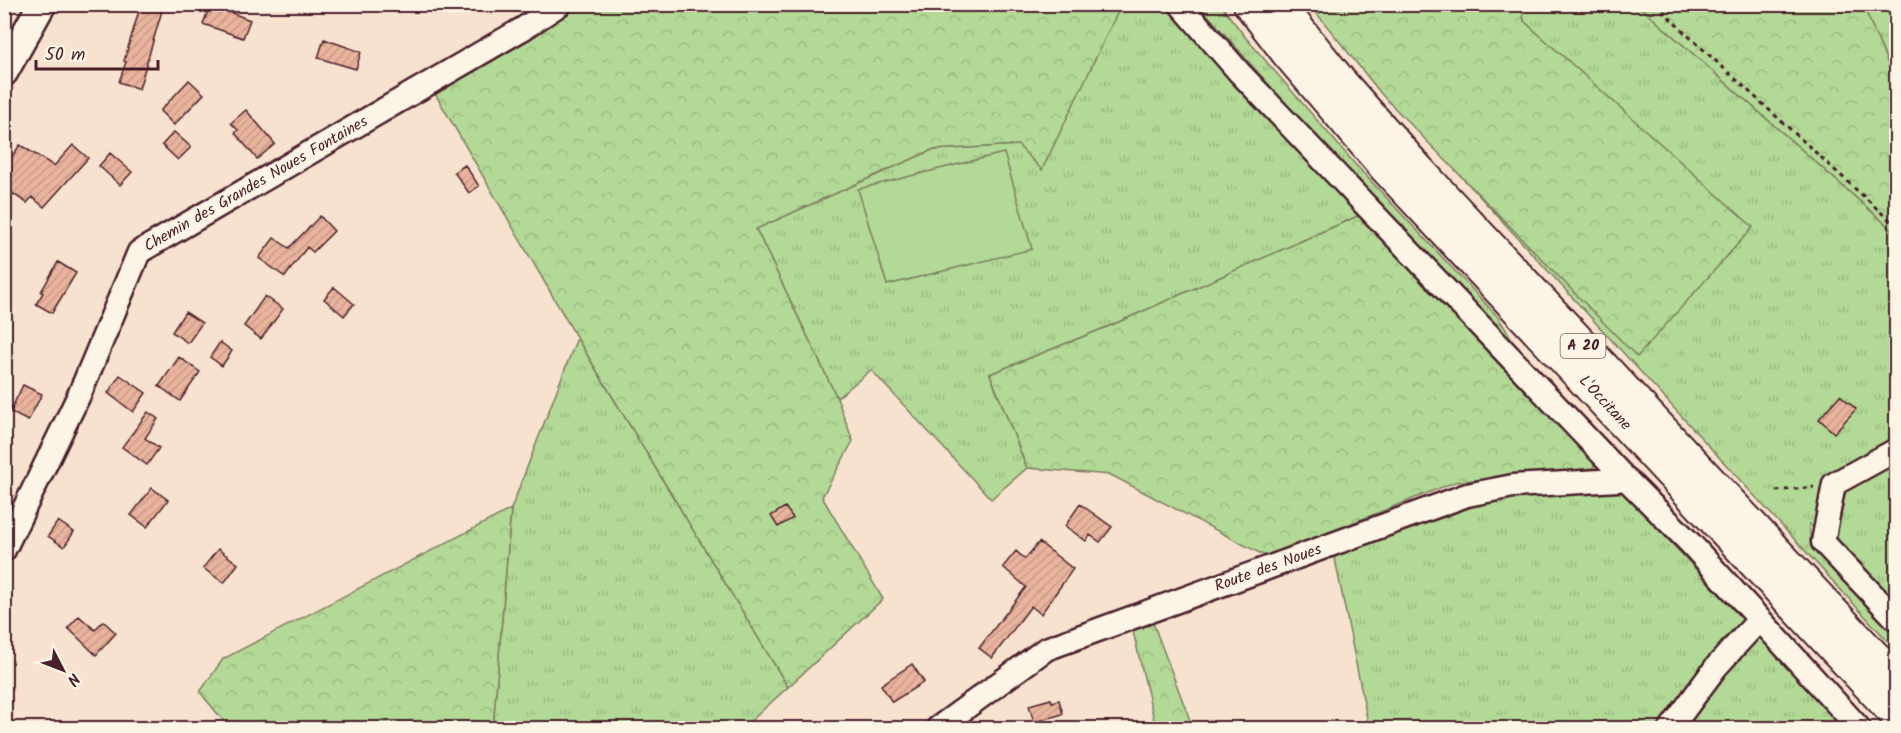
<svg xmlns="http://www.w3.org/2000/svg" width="1901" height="733" font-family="Kalam,sans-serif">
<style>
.grass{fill:url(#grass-tufts);stroke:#7e7c60;stroke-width:1.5}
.forest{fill:url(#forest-crowns);stroke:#7e7c60;stroke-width:1.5}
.pitch{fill:#b2d996;stroke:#7e7c60;stroke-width:1.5}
.building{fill:url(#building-hatch);stroke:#4a1f2b;stroke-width:1.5}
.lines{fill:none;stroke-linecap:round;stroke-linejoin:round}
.minor-casing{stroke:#4a1f2b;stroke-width:27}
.major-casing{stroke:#4a1f2b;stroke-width:32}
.highway-casing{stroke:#4a1f2b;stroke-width:36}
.path{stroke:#4a1f2b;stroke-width:3;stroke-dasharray:4.5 4.5;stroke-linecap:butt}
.minor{stroke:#fcf5e5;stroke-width:22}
.major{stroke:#fcf5e5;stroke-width:27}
.highway{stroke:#fcf5e5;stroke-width:32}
.labels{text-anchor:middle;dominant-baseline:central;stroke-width:4.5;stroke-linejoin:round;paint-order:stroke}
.shield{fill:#fcf5e5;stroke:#7f5f63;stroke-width:1.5}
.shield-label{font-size:15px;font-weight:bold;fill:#4a1f2b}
.street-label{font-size:16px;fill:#4a1f2b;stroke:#fcf5e5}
</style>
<defs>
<pattern id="grass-tufts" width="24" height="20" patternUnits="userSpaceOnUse" patternTransform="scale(1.5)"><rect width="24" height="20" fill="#b2d996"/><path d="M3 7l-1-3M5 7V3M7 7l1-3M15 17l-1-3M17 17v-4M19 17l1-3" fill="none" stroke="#9bba81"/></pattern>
<pattern id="forest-crowns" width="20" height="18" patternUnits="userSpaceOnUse" patternTransform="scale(1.5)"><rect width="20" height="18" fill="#b2d996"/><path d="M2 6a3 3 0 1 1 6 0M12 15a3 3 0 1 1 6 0" fill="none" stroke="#9bba81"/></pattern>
<pattern id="building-hatch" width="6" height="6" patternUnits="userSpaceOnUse" patternTransform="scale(1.5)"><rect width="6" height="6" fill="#e9b49d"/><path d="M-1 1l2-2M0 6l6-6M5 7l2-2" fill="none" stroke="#c99a87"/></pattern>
</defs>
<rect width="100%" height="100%" fill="#f6e2cf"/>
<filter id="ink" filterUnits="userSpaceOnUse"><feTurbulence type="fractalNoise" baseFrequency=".0167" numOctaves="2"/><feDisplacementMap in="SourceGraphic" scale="12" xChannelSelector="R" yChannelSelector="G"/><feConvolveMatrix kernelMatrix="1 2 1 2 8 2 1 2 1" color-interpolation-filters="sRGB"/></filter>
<g filter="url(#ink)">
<path class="grass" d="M 1121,4 L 1172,5 L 1358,216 L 1112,325 L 990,374 L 1027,468 L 991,499 L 871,370 L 837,398 L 756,229 L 932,150 L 1018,145 L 1042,169 Z
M 1199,5 L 1221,5 L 1246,38 L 1355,164 L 1498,317 L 1517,347 L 1313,135 Z
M 1521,5 L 1638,5 L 1896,233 L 1896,607 L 1809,524 L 1811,547 L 1896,636 L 1896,650 L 1460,175 L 1638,357 L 1524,21 Z
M 1863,5 L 1896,5 L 1896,83 Z
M 577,338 L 788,687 L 743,728 L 493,728 L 511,509 Z
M 1619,487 L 1844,728 L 1369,728 L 1333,549 L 1503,496 Z"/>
<path class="forest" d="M 544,5 L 1121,5 L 1042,170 L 1018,145 L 932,150 L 756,229 L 837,398 L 853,441 L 822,497 L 883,599 L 788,687 L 577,338 L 430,85 Z
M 1310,5 L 1521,5 L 1524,21 L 1753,227 L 1637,357 L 1383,96 Z
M 1638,5 L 1863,5 L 1896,83 L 1896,233 Z
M 1358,216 L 1598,460 L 1593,468 L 1455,482 L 1267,557 L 1111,475 L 1027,468 L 990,374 L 1112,325 Z
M 511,509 L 493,728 L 229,728 L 200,692 L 223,659 Z
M 1131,623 L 1153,623 L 1193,728 L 1156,728 Z"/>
<path class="pitch" d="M 1004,153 L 1032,249 L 887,285 L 858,189 Z"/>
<path class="building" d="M 141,4 L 164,4 L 139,89 L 119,82 L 126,62 L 124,61 Z
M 209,8 L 218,11 L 219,8 L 250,20 L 243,38 L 203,24 Z
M 324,39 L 361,52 L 356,69 L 318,58 Z
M 189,80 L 204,94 L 174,125 L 160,111 Z
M 246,110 L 275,144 L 257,159 L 235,133 L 238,130 L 231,123 Z
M 174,132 L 191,147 L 178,160 L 162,145 Z
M 20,145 L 54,166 L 73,145 L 88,158 L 44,207 L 32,197 L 27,203 L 4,188 L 4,168 Z
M 110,153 L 132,172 L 120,185 L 99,166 Z
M 465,165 L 479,186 L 469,193 L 454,172 Z
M 320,216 L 334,231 L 313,252 L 307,247 L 285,277 L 259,258 L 274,238 L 289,248 Z
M 58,262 L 76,273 L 52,313 L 36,304 L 43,293 L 41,292 Z
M 334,287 L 354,304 L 344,316 L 324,299 Z
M 265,296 L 283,309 L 261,339 L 244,326 Z
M 185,312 L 202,323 L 188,343 L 172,332 Z
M 220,342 L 232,351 L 222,366 L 210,357 Z
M 179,357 L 200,372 L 180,401 L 159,386 Z
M 120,375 L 146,393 L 133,412 L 108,393 Z
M 23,385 L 42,394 L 28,421 L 10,412 Z
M 1840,395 L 1856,409 L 1834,433 L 1819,419 Z
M 148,412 L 158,419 L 145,438 L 159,448 L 147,465 L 122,447 Z
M 152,488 L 168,500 L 147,527 L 131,515 Z
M 1080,504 L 1112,527 L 1100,542 L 1090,535 L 1086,541 L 1065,526 Z
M 785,507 L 793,518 L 778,527 L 771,516 Z
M 58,521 L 74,532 L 64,547 L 48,536 Z
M 1039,542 L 1073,569 L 1041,614 L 1031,606 L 992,658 L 979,648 L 1026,587 L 1003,567 L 1016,551 L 1025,559 Z
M 218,549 L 238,564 L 224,583 L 203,568 Z
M 79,616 L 95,630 L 103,621 L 116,633 L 96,655 L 68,628 Z
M 912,664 L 924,682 L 892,702 L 881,685 Z
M 1051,699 L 1052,702 L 1059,700 L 1063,714 L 1034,722 L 1029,705 Z"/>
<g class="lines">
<g class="minor-casing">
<path id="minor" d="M 1180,4 L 1239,72 L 1623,476 L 1691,544 L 1859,728
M 1896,450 L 1834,484 L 1823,542 L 1896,619
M 4,550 L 80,393 L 139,252 L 524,28 L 560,4
M 938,728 L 1046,649 L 1467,495 L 1513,486 L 1618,480 L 1623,476
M 1671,728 L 1716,667 L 1759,620"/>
</g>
<g class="major-casing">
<path id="major" d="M 4,72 L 42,4"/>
</g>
<g class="highway-casing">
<path id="highway" d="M 1250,4 L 1287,52 L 1387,169 L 1896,714
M 1278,4 L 1342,84 L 1419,171 L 1896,680"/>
</g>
<path class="path" d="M 1656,4 L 1682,30 L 1896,226
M 1776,491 L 1814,487"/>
<use href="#minor" class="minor"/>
<use href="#major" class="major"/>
<use href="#highway" class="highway"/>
</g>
</g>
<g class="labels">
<rect class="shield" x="1560.5" y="334" width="45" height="24" rx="4.5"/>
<g class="shield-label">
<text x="1583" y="346">A 20</text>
</g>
<g class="street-label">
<text transform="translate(256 184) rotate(-30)">Chemin des Grandes Noues Fontaines</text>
<text transform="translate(1605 403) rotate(47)">L'Occitane</text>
<text transform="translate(1268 568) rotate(-20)">Route des Noues</text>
</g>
</g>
<rect width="1901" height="733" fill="none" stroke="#fcf5e5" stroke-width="24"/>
<rect x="12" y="12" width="1877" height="709" fill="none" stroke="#4a1f2b" stroke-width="2" filter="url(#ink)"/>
<g transform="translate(63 670) rotate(132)" stroke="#fcf5e5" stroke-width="4.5" paint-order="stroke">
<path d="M0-4.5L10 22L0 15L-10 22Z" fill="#4a1f2b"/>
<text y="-9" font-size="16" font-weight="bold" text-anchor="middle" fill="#4a1f2b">N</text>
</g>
<path d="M36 60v9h122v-9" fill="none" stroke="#4a1f2b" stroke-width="3"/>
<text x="45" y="60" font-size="18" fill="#4a1f2b" stroke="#fcf5e5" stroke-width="4.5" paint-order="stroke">50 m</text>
</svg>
